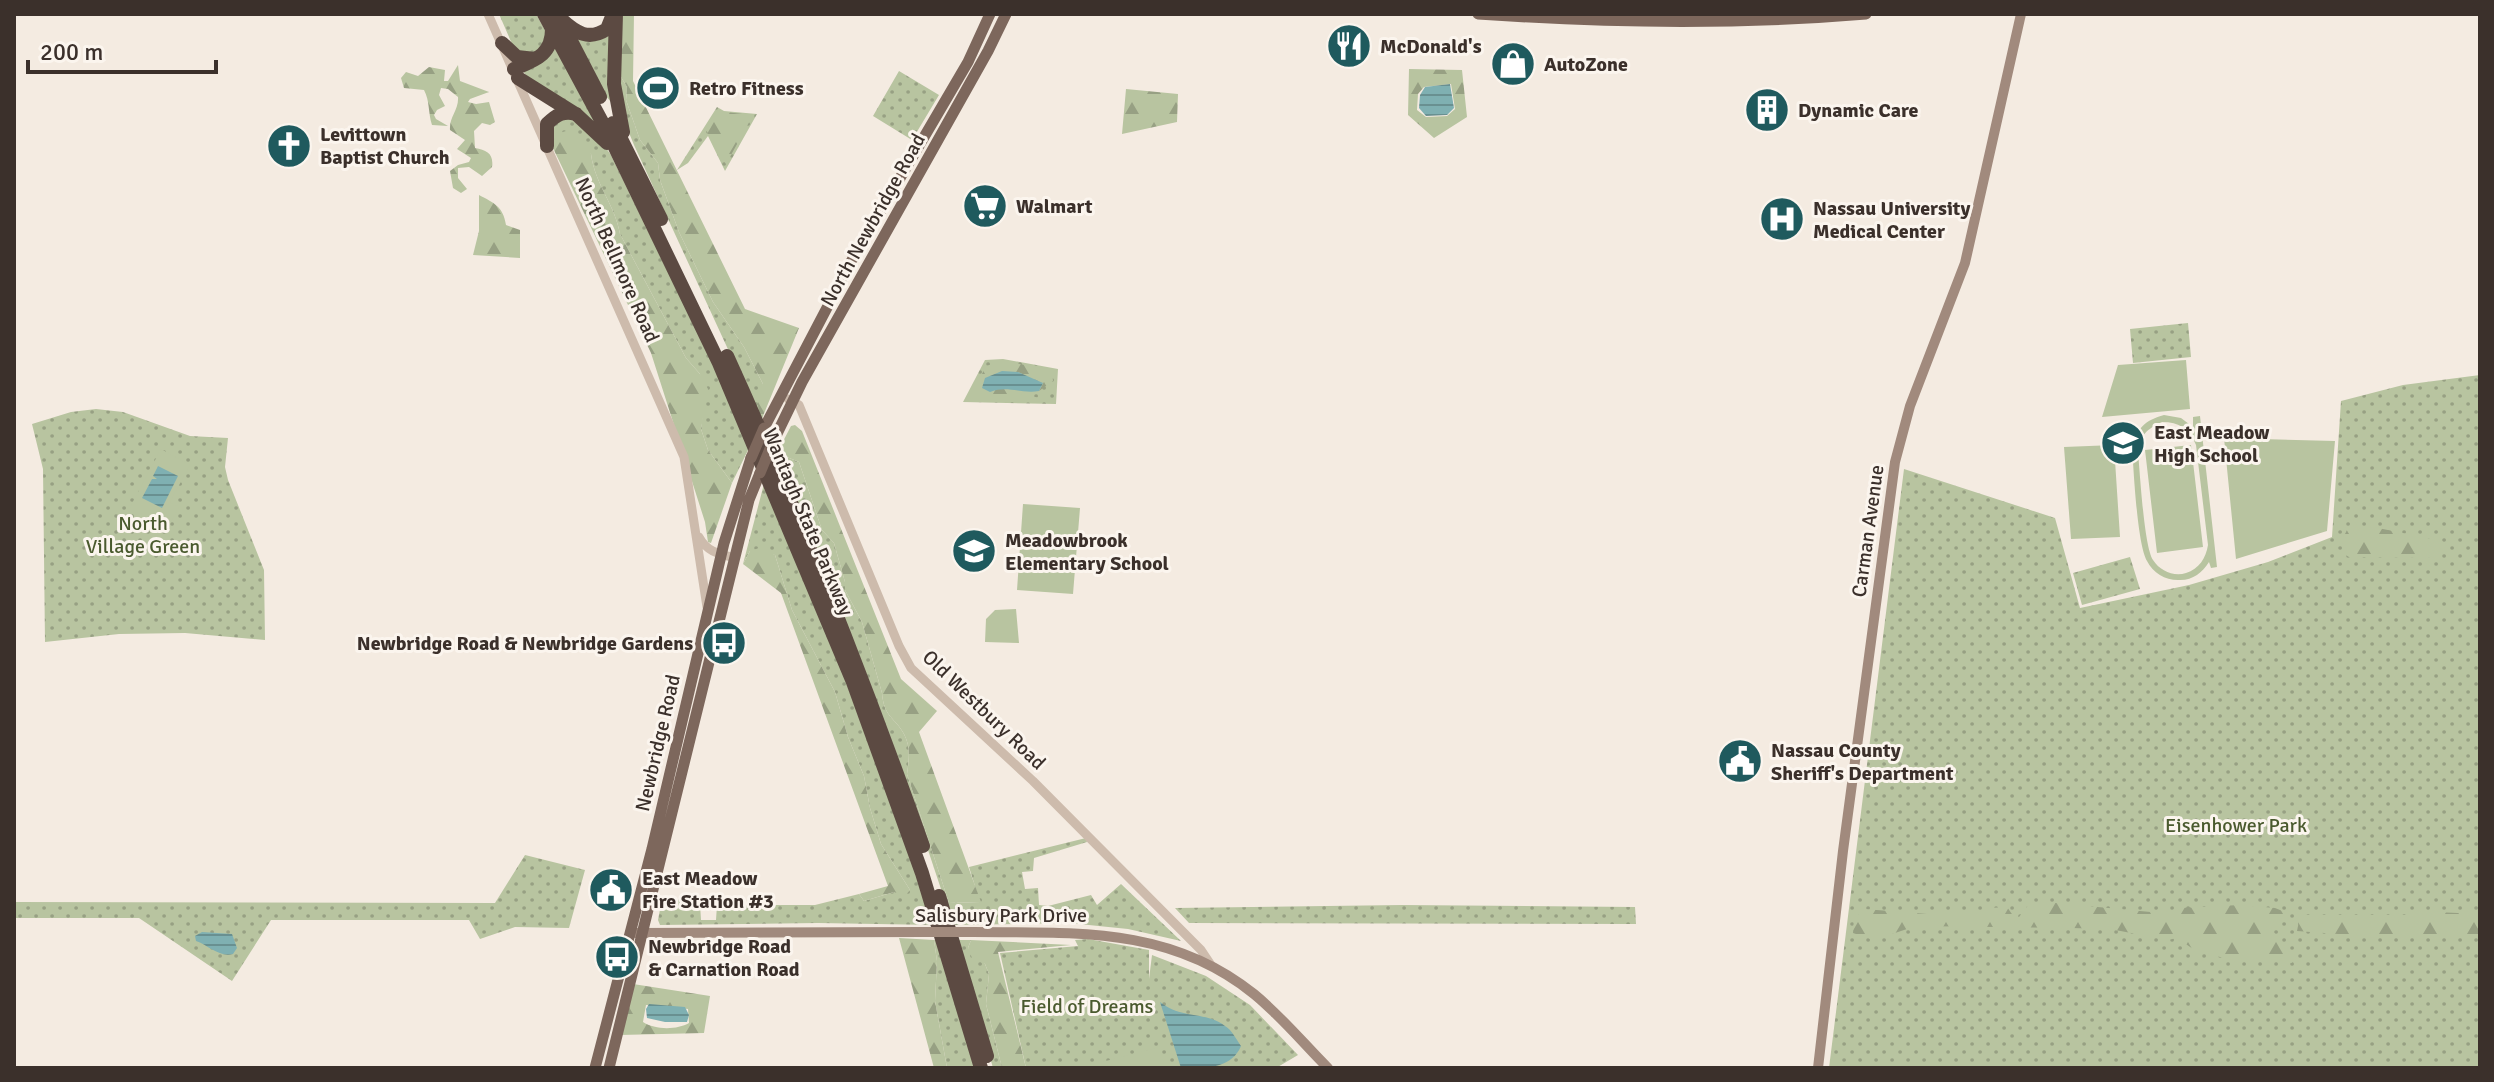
<svg xmlns="http://www.w3.org/2000/svg" width="2494" height="1082" font-family="Signika,sans-serif">
<style>
.grass{fill:url(#grass-dots)}
.forest{fill:url(#forest-firs);fill-rule:evenodd}
.pitch{fill:#b8c4a0;fill-rule:evenodd}
.water{fill:url(#water-rules)}
.lines{fill:none;stroke-linecap:round;stroke-linejoin:round}
.tertiary{stroke:#cdbbac;stroke-width:9}
.secondary{stroke:#a18a7d;stroke-width:10}
.primary{stroke:#7d675c;stroke-width:11}
.motorway{stroke:#5c4a42;stroke-width:14}
.secondary-bridge{stroke:#a18a7d;stroke-width:10}
.primary-bridge{stroke:#7d675c;stroke-width:11}
.labels{text-anchor:middle;dominant-baseline:central;stroke-width:6;stroke-linejoin:round;paint-order:stroke}
.poi-label{font-size:20px;font-weight:bold;fill:#3b302b;stroke:#fbf5ee;text-anchor:start}
.street-label{font-size:20px;fill:#3b302b;stroke:#fbf5ee}
.park-label{font-size:20px;fill:#4a5a2e;stroke:#fbf5ee}
</style>
<defs>
<pattern id="grass-dots" width="8" height="8" patternUnits="userSpaceOnUse" patternTransform="scale(2)"><rect width="8" height="8" fill="#b8c4a0"/><path d="M2 2h.1M6 6h.1" fill="none" stroke="#97a083" stroke-width="1.8" stroke-linecap="round"/></pattern>
<pattern id="forest-firs" width="22" height="20" patternUnits="userSpaceOnUse" patternTransform="scale(2)"><rect width="22" height="20" fill="#b8c4a0"/><path d="M5 1l3.5 6h-7zM16 11l3.5 6h-7z" fill="#97a083"/></pattern>
<pattern id="water-rules" width="6" height="5" patternUnits="userSpaceOnUse" patternTransform="scale(2)"><rect width="6" height="5" fill="#7fb0b2"/><path d="M0 2.5h6" fill="none" stroke="#699091"/></pattern>
</defs>
<rect width="100%" height="100%" fill="#f4ebe1"/>
<path class="grass" d="M 499,14 L 536,14 L 546,32 L 543,52 L 516,53 Z
M 610,32 L 611,102 L 600,89 L 573,36 Z
M 555,46 L 600,127 C 575,111 537,96 522,69 Z
M 617,46 L 621,77 L 627,87 L 626,100 L 640,140 L 658,163 L 660,180 L 679,232 L 713,302 L 744,347 L 763,384 L 761,421 L 634,145 L 623,118 Z
M 899,71 L 939,95 L 912,140 L 873,116 Z
M 717,107 L 724,111 L 757,114 L 725,171 L 708,136 L 688,163 L 677,170 Z
M 568,117 L 601,141 L 611,155 L 744,428 L 750,446 L 732,483 L 708,450 L 701,429 L 703,411 L 700,374 L 686,358 L 620,234 C 615,204 595,185 591,154 L 552,146 L 552,124 Z
M 2188,323 L 2191,357 L 2133,363 L 2130,329 Z
M 1003,359 L 1058,369 L 1056,404 L 963,402 L 985,360 Z
M 2480,375 L 2480,1068 L 1829,1068 L 1904,469 L 2055,518 L 2080,608 L 2189,585 L 2268,562 L 2332,537 L 2341,401 L 2403,385 Z
M 96,409 L 123,412 L 190,436 L 228,438 L 225,467 L 228,480 L 264,570 L 265,640 L 185,633 L 119,634 L 45,642 L 43,469 L 32,424 L 71,412 Z
M 777,453 L 799,462 L 822,530 L 834,543 L 845,582 L 845,590 L 862,622 L 882,693 C 884,718 895,717 904,734 C 911,747 909,760 907,774 L 949,903 L 980,902 L 969,867 L 1086,838 L 1087,842 L 1034,858 L 1033,871 L 1022,872 L 1025,889 L 1038,888 L 1039,905 L 1048,906 L 1091,895 L 1097,905 L 1121,884 L 1181,941 L 1128,929 L 1069,923 L 953,925 L 917,817 Z
M 765,480 L 819,608 L 935,925 L 818,923 L 660,925 L 658,920 L 662,899 L 685,900 L 686,904 L 700,904 L 701,920 L 716,920 L 717,905 L 815,905 L 859,894 L 864,901 L 894,892 L 910,890 L 881,844 L 870,808 L 864,776 L 848,737 L 835,692 L 792,610 L 775,555 L 750,551 L 743,564 Z
M 2130,557 L 2140,589 L 2082,605 L 2073,573 Z
M 525,855 L 585,870 L 569,928 L 515,927 L 480,939 L 469,920 L 271,920 L 232,981 L 139,918 L 14,918 L 14,902 L 495,903 Z
M 1402,905 L 1635,907 L 1636,924 L 1189,923 L 1175,908 Z
M 1088,939 L 1149,950 L 1149,979 L 1152,955 L 1206,976 L 1250,1005 L 1298,1055 L 1276,1068 L 1026,1068 L 1000,953 L 1078,946 L 1075,940 Z
M 934,940 L 940,940 L 975,1068 L 947,1068 L 935,1001 L 937,961 Z
M 957,940 L 971,940 L 968,948 L 985,964 L 989,974 L 986,1004 L 1002,1068 L 993,1068 Z"/>
<path class="forest" d="M 623,14 L 634,14 L 633,81 L 745,309 L 799,328 L 761,421 L 756,396 L 763,384 L 744,347 L 713,302 L 679,232 L 660,180 L 658,163 L 640,140 L 626,100 L 627,87 L 621,77 L 617,46 Z
M 458,65 L 460,81 L 489,92 L 470,99 L 468,102 L 476,104 L 489,102 L 495,122 L 490,125 L 482,123 L 474,131 L 475,148 C 487,150 494,154 492,167 L 482,176 L 469,167 L 458,168 L 458,178 L 467,189 L 461,193 L 453,188 L 450,171 L 458,165 L 469,162 L 471,158 L 457,149 L 465,140 L 450,130 C 449,117 459,110 458,97 L 448,89 L 441,88 L 439,95 L 445,106 L 437,110 L 434,115 L 436,119 L 448,126 L 432,125 C 428,113 430,101 424,90 L 404,88 L 401,78 L 406,72 L 418,76 L 429,67 L 445,70 L 444,81 L 448,81 Z
M 1409,69 L 1462,70 L 1467,117 L 1434,138 L 1408,115 ZM 1451,84 L 1455,109 L 1447,116 L 1426,117 L 1417,110 L 1418,94 L 1424,87 Z
M 1126,89 L 1178,94 L 1177,122 L 1122,134 Z
M 717,111 L 751,115 L 752,117 L 726,164 L 706,130 Z
M 566,131 L 591,154 C 595,185 615,204 620,234 L 686,358 L 700,374 L 708,389 L 701,429 L 708,450 L 732,483 L 711,543 L 708,542 L 705,522 L 651,353 L 552,146 L 556,134 Z
M 479,195 C 494,203 503,206 506,225 L 520,230 L 520,258 L 473,255 L 479,231 Z
M 1004,361 L 1052,370 L 1053,381 L 1039,391 L 1043,383 L 1018,372 L 990,392 L 998,389 L 1013,389 L 1016,393 L 1040,398 L 1041,403 L 969,399 L 969,393 L 974,390 L 986,366 Z
M 795,425 L 802,431 L 901,679 L 937,711 L 919,732 L 981,902 L 949,903 L 907,774 C 909,760 911,747 904,734 C 895,717 884,718 882,693 L 862,622 L 845,590 L 845,582 L 834,543 L 822,530 L 799,462 L 777,453 L 791,426 Z
M 2353,526 L 2368,526 L 2442,541 L 2446,544 L 2440,556 L 2428,558 L 2349,557 L 2344,554 L 2341,542 L 2347,530 Z
M 759,548 L 775,555 L 792,610 L 835,692 L 848,737 L 864,776 L 870,808 L 881,844 L 910,890 L 905,896 L 894,892 L 864,901 L 859,894 L 888,886 L 781,593 L 743,564 L 750,551 Z
M 2045,902 L 2161,913 L 2180,908 L 2240,905 L 2275,908 L 2285,912 L 2286,922 L 2274,919 L 2271,929 L 2288,950 L 2292,963 L 2268,958 L 2228,959 L 2196,951 L 2177,938 L 2168,940 L 2110,929 L 2071,928 L 1916,926 L 1874,940 L 1853,933 L 1854,919 L 1864,909 L 1927,914 L 1983,914 L 1990,908 L 2007,907 L 2014,917 L 2019,917 L 2029,904 Z
M 2435,912 L 2480,914 L 2480,936 L 2427,935 L 2393,938 L 2297,931 L 2299,921 L 2305,915 L 2409,915 Z
M 899,938 L 934,940 L 937,961 L 935,1001 L 947,1068 L 934,1068 Z
M 971,940 L 1071,945 L 998,952 L 1026,1068 L 1002,1068 L 986,1004 L 989,974 L 985,964 L 972,958 L 968,948 Z
M 633,984 L 710,996 L 704,1033 L 620,1035 ZM 646,1005 L 688,1009 L 689,1023 C 677,1030 655,1030 643,1022 Z"/>
<path class="pitch" d="M 2186,360 L 2190,409 L 2102,417 L 2118,365 Z
M 2164,415 L 2181,418 L 2193,427 L 2193,417 L 2200,416 L 2217,567 L 2211,568 L 2209,562 C 2202,573 2192,581 2178,580 C 2165,580 2153,573 2147,561 C 2137,543 2134,472 2132,448 C 2136,428 2146,420 2164,415 ZM 2162,422 C 2179,422 2190,429 2196,445 L 2208,545 C 2206,558 2199,569 2186,573 C 2174,577 2160,571 2153,560 C 2144,546 2140,473 2138,452 C 2140,435 2147,429 2162,422 Z
M 2224,438 L 2335,441 L 2327,531 L 2236,559 Z
M 2114,445 L 2120,537 L 2071,539 L 2064,447 Z
M 2191,445 L 2203,547 L 2157,553 L 2145,450 Z
M 161,449 L 190,465 L 170,502 L 179,507 L 166,531 L 128,511 Z
M 1023,504 L 1080,508 L 1073,594 L 1017,590 Z
M 1016,609 L 1019,643 L 985,642 L 986,619 L 995,610 Z
M 1159,1047 L 1165,1068 L 1079,1068 Z"/>
<path class="water" d="M 1450,84 L 1454,108 L 1447,115 L 1426,116 L 1419,108 L 1420,95 L 1425,87 Z
M 1002,371 L 1018,372 L 1043,383 L 1039,391 C 1021,394 1007,385 990,392 L 982,388 L 985,378 Z
M 158,466 L 178,476 L 162,508 L 142,498 L 152,479 L 157,479 L 153,476 Z
M 202,932 L 232,934 L 237,948 L 233,954 C 220,958 208,945 196,941 L 195,936 Z
M 1160,1002 C 1183,1020 1206,1011 1225,1026 C 1232,1030 1236,1039 1241,1046 C 1231,1070 1203,1068 1181,1068 Z
M 649,1004 L 685,1007 L 689,1015 L 687,1022 L 665,1022 L 647,1018 L 646,1009 Z"/>
<g class="lines">
<path class="tertiary" d="M 488,14 L 684,457 L 707,607
M 788,399 L 799,405 L 899,646 L 911,668 L 1033,781 L 1201,950 L 1211,965
M 699,537 C 707,552 719,554 735,558"/>
<path class="secondary" d="M 973,932 C 1075,933 1170,926 1254,994 C 1281,1016 1304,1044 1328,1068
M 635,933 L 922,932
M 1818,1068 L 1843,851 L 1895,462 L 1910,406 L 1965,263 L 2021,14"/>
<path class="primary" d="M 1478,14 C 1608,23 1736,25 1866,14
M 764,428 L 852,260 L 968,62 L 990,14
M 772,444 L 802,382 L 988,51 L 1006,14
M 595,1068 L 652,849 L 724,543 L 751,458
M 609,1068 L 749,500 L 760,473"/>
<path class="motorway" d="M 544,14 L 608,133 L 719,363 L 853,682 L 922,873 L 981,1068
M 557,14 L 600,97
M 616,14 L 614,84 L 623,132
M 562,20 C 576,33 589,41 607,29 L 613,14
M 502,43 L 517,57 L 535,59
M 514,69 C 535,60 552,55 552,29
M 518,78 L 577,115 L 607,143
M 613,123 L 661,219
M 547,146 L 547,124 C 556,115 564,110 576,114
M 727,356 C 800,516 864,680 923,846
M 939,896 L 987,1056"/>
<path class="secondary-bridge" d="M 922,932 L 973,932"/>
<path class="primary-bridge" d="M 751,458 L 764,428
M 760,473 L 772,444"/>
</g>
<defs>
<g id="restaurant-disc" transform="scale(2.3)"><circle r="9.5" fill="#1f5a5e" stroke="#fbf5ee"/><path d="M-5-6h1v4h1v-4h1v4h1v-4h1v5L-1.5 .5V6h-2V.5L-5-1ZM5-6V6H3V1.5H1.5Q1.5-4 5-6Z" fill="#fff"/></g>
<g id="shop-disc" transform="scale(2.3)"><circle r="9.5" fill="#1f5a5e" stroke="#fbf5ee"/><path d="M-5-2.5h2.3a2.7 3.5 0 0 1 5.4 0H5L5.5 6h-11ZM-1.5-2.5h3a1.5 2.3 0 0 0-3 0Z" fill="#fff"/></g>
<g id="stadium-disc" transform="scale(2.3)"><circle r="9.5" fill="#1f5a5e" stroke="#fbf5ee"/><path d="M0-5a6.5 5 0 1 0 0 10a6.5 5 0 1 0 0-10ZM-3.5-1.8h7v3.6h-7Z" fill="#fff"/></g>
<g id="building-disc" transform="scale(2.3)"><circle r="9.5" fill="#1f5a5e" stroke="#fbf5ee"/><path d="M-4-6H4V6H1V3H-1V6H-4ZM-2.5-4.3h1.7v1.8h-1.7ZM.8-4.3h1.7v1.8H.8ZM-2.5-1h1.7V.8h-1.7ZM.8-1h1.7V.8H.8Z" fill="#fff"/></g>
<g id="church-disc" transform="scale(2.3)"><circle r="9.5" fill="#1f5a5e" stroke="#fbf5ee"/><path d="M-1.2-6h2.4v3.5h3.3v2.4h-3.3V6h-2.4V-.1h-3.3v-2.4h3.3Z" fill="#fff"/></g>
<g id="supermarket-disc" transform="scale(2.3)"><circle r="9.5" fill="#1f5a5e" stroke="#fbf5ee"/><path d="M-6-5.5h2.5l.6 2H6L4.5 2H-2.5L-4.4-4H-6ZM-1.5 3.2a1.3 1.3 0 1 0 .1 0ZM3 3.2a1.3 1.3 0 1 0 .1 0Z" fill="#fff"/></g>
<g id="hospital-disc" transform="scale(2.3)"><circle r="9.5" fill="#1f5a5e" stroke="#fbf5ee"/><path d="M-5-5h3v3.5h4V-5h3V5h-3V1.5h-4V5h-3Z" fill="#fff"/></g>
<g id="school-disc" transform="scale(2.3)"><circle r="9.5" fill="#1f5a5e" stroke="#fbf5ee"/><path d="M0-5L7-2L0 1L-7-2ZM-4 1L0 2.5L4 1V4Q0 6-4 4Z" fill="#fff"/></g>
<g id="bus-disc" transform="scale(2.3)"><circle r="9.5" fill="#1f5a5e" stroke="#fbf5ee"/><path d="M-5-6H5V4H4V6H2V4H-2V6H-4V4H-5ZM-3.5-4V0h7V-4ZM-3.5 1.2v1.5H-2V1.2ZM2 1.2v1.5H3.5V1.2Z" fill="#fff"/></g>
<g id="civic-disc" transform="scale(2.3)"><circle r="9.5" fill="#1f5a5e" stroke="#fbf5ee"/><path d="M-.6-6.5H3V-4.5H.6V-3L4-1V1h2V6H-6V1h2V-1L-.6-3ZM-1.2 2.5V6h2.4V2.5Z" fill="#fff"/></g>
</defs>
<g fill-rule="evenodd">
<use href="#restaurant-disc" x="1349" y="46"/>
<use href="#shop-disc" x="1513" y="64"/>
<use href="#stadium-disc" x="658" y="88"/>
<use href="#building-disc" x="1767" y="110"/>
<use href="#church-disc" x="289" y="146"/>
<use href="#supermarket-disc" x="985" y="206"/>
<use href="#hospital-disc" x="1782" y="219"/>
<use href="#school-disc" x="2123" y="443"/>
<use href="#school-disc" x="974" y="551"/>
<use href="#bus-disc" x="724" y="643"/>
<use href="#civic-disc" x="1740" y="761"/>
<use href="#civic-disc" x="611" y="890"/>
<use href="#bus-disc" x="617" y="957"/>
</g>
<g class="labels">
<g class="poi-label">
<text x="1380" y="46">McDonald's</text>
<text x="1544" y="64">AutoZone</text>
<text x="689" y="88">Retro Fitness</text>
<text x="1798" y="110">Dynamic Care</text>
<text x="320" y="134">Levittown<tspan x="320" dy="23">Baptist Church</tspan></text>
<text x="1016" y="206">Walmart</text>
<text x="1813" y="208">Nassau University<tspan x="1813" dy="23">Medical Center</tspan></text>
<text x="2154" y="432">East Meadow<tspan x="2154" dy="23">High School</tspan></text>
<text x="1005" y="540">Meadowbrook<tspan x="1005" dy="23">Elementary School</tspan></text>
<text x="693" y="643" text-anchor="end">Newbridge Road &amp; Newbridge Gardens</text>
<text x="1771" y="750">Nassau County<tspan x="1771" dy="23">Sheriff's Department</tspan></text>
<text x="642" y="878">East Meadow<tspan x="642" dy="23">Fire Station #3</tspan></text>
<text x="648" y="946">Newbridge Road<tspan x="648" dy="23">&amp; Carnation Road</tspan></text>
</g>
<g class="street-label">
<text transform="translate(873 220) rotate(-61)">North Newbridge Road</text>
<text transform="translate(617 260) rotate(66)">North Bellmore Road</text>
<text transform="translate(808 522) rotate(67)">Wantagh State Parkway</text>
<text transform="translate(1868 531) rotate(-82)">Carman Avenue</text>
<text transform="translate(984 710) rotate(44)">Old Westbury Road</text>
<text transform="translate(658 743) rotate(-77)">Newbridge Road</text>
<text x="1001" y="915">Salisbury Park Drive</text>
</g>
<g class="park-label">
<text x="143" y="523">North<tspan x="143" dy="23">Village Green</tspan></text>
<text x="2236" y="825">Eisenhower Park</text>
<text x="1087" y="1006">Field of Dreams</text>
</g>
</g>
<rect width="2494" height="1082" fill="none" stroke="#3b302b" stroke-width="32"/>
<path d="M28 60v12h188v-12" fill="none" stroke="#3b302b" stroke-width="4"/>
<text x="40" y="60" font-size="24" fill="#3b302b" stroke="#fbf5ee" stroke-width="6" paint-order="stroke">200 m</text>
</svg>
